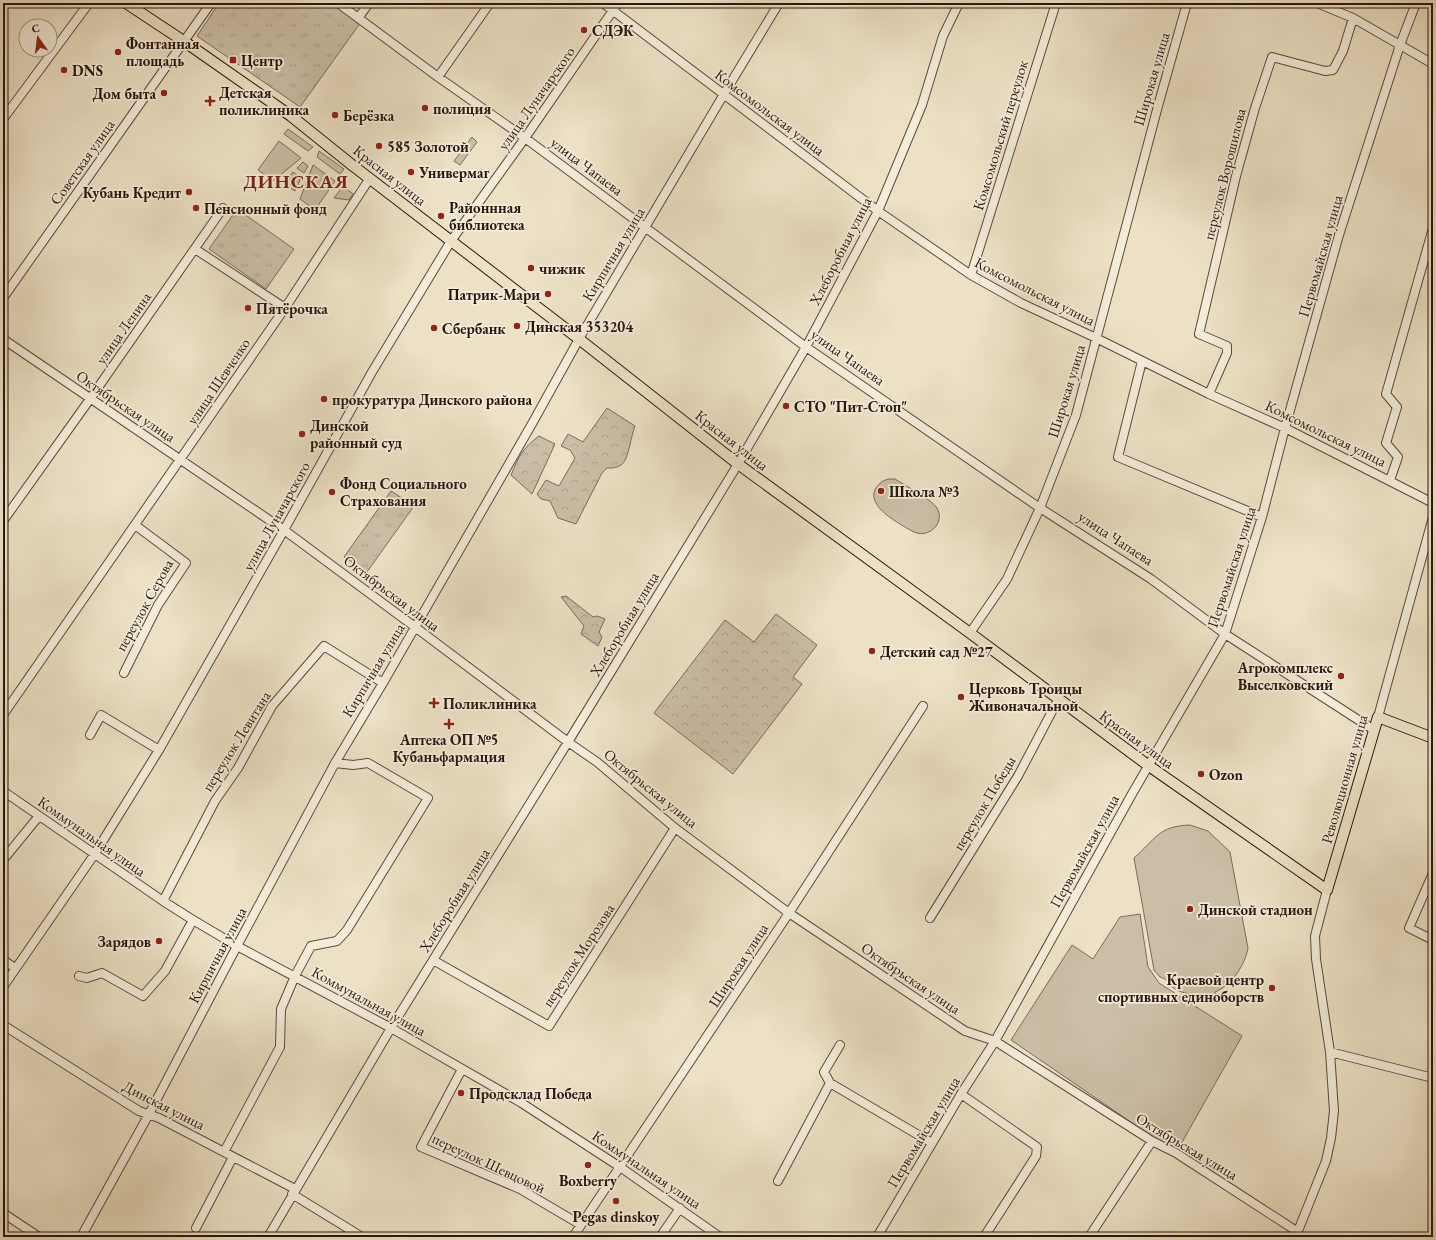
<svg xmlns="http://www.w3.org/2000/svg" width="1436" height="1240" font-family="'EB Garamond',serif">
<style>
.grass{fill:#cbbea6;stroke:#7b6a5a}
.forest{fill:url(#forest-crowns);stroke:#7b6a5a}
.park{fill:url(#park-tufts);stroke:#7b6a5a}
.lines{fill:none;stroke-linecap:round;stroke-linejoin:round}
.minor-casing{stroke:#5b493c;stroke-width:10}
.major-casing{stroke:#2b160f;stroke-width:12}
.minor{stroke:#f3ecd9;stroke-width:8}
.major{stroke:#ece1c5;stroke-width:10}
.poi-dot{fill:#8f2418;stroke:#f3ecd9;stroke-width:1.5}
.labels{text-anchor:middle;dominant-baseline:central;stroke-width:3.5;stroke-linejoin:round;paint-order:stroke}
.poi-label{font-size:15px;font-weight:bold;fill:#2b160f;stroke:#f3ecd9;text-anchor:start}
.street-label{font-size:15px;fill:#2b160f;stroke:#f3ecd9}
.district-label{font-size:19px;font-weight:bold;letter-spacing:1px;fill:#7a1f14;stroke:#f3ecd9}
</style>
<defs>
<pattern id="forest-crowns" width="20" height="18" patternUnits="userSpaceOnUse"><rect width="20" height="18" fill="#cbbea6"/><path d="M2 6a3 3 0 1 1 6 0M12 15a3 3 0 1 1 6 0" fill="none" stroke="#aea38e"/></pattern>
<pattern id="park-tufts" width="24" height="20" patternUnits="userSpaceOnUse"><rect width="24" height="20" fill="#cbbea6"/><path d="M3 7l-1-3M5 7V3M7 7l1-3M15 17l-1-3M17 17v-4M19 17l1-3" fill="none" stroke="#aea38e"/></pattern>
</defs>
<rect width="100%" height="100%" fill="#ece1c5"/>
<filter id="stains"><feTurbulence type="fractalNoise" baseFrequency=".005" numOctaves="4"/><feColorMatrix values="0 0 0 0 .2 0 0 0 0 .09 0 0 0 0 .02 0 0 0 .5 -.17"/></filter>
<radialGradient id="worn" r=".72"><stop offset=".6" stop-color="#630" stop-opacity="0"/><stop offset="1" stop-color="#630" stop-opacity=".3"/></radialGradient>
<path class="grass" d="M 288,129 L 313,147 L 308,151 L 284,134 Z
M 279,141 L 301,158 L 273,181 L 258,170 Z
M 319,151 L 344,169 L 340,174 L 317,157 Z
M 303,162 L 308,166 L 304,173 L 297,168 Z
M 313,165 L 335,181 L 315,210 L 300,199 Z
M 293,172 L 301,178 L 295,191 L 283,183 Z
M 343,186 L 353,194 L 349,200 L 334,198 Z
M 889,479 L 895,479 L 900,482 C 908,487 932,500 937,508 C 946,524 927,540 912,531 C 900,524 867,507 875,490 C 878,484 883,480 889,479 Z
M 1190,825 L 1208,831 L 1230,852 L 1248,948 C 1245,965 1232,985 1215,992 L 1217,998 L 1202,1001 L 1201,995 C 1192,994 1183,994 1175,989 C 1169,985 1168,979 1160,977 L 1154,970 L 1134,858 C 1156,839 1158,826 1190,825 Z
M 1140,914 L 1148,967 L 1159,983 L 1242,1036 L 1176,1153 L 1011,1040 L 1072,945 L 1093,959 L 1120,917 Z"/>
<path class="forest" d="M 607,408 L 635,426 C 633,432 631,439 630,445 C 626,459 625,469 607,468 L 602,473 L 576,524 L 558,518 L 550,501 L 541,499 L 537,494 L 546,480 L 559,486 L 575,458 L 570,450 L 561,446 L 568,434 L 583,442 Z
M 539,436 L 555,444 L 532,494 L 511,475 C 519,456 522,449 539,436 Z
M 566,596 L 593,617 L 597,616 L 605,619 L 599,632 L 602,637 L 598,646 L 581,634 L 584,626 L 561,597 Z
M 776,614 L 817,645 L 793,677 L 802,684 L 733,774 L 654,713 L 725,620 L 754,642 Z"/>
<path class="park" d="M 219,3 L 332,3 L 361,22 L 300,107 L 197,36 Z
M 472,137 L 477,142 L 460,165 L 454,161 Z
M 237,209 L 294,249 L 266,289 L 209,249 Z
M 391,491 L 414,506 L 367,572 L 344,557 Z"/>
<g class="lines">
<g class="minor-casing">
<path id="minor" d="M 338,3 L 438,77 L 525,138 L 806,347 L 1040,508 L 1151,579 L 1225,634 L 1374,730
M 603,3 L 878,211 L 971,275 L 1021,303 L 1096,338 L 1209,394 L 1285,428 L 1433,503
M 1317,3 L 1353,18 L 1433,64
M 359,17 L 369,3
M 438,77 L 490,3
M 3,119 L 89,3
M 195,249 L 285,308
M 971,275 L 1056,3
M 3,298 L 211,3
M 3,339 L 284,530 L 415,627 L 568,742 L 597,762 L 675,828 L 789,913 L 965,1031 L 995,1041 L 1152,1141 L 1176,1153 L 1298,1232
M 1142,361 L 1118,457 L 1262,517
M 1209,394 L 1227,353 L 1227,346 L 1199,334 L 1236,176 L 1255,108 L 1272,57 L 1325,71 L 1333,70 L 1343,51 L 1353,18
M 1390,480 L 1398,457 L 1386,443 L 1397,407 L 1386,394 L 1433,228
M 3,521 L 90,399 L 223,208
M 970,633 L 1007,579 L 1040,508 L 1076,415 L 1158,106 L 1187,3
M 124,673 L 158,605 L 186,563 L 135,525
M 3,715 L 285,308 L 370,178
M 1378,717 L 1433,517
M 90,735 L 101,715 L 159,750
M 3,791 L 163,901 L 193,920 L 237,946 L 391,1028 L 520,1102 L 620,1167 L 720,1237
M 3,860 L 39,816
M 1433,873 L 1409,928 L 1433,940
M 163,901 L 215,801 L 238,768 L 272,706 L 324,646 L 383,683
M 930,918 L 1018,776 L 1058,700
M 3,960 L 15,968
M 433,960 L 549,1026 L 675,828
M 79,976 L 87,978 L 102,973 L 143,996 L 165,971 L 193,920
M 3,987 L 94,855 L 159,750 L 284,530 L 372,372 L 451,241 L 525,138 L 618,3
M 3,1025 L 139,1111 L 159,1118 L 295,1189
M 1330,1052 L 1433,1078
M 462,1069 L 421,1147 L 520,1189 L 581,1225
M 830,1083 L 824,1072 L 840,1045
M 961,1094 L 1037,1147 L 1036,1156 L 984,1237
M 224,1152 L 280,1047 L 281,1009 L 295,976 L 311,946 L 337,941 L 347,930 L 428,798 L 368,763 L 353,765 L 335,763
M 778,1181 L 830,1083 L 932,1143
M 292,1194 L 362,1237
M 3,1213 L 39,1237
M 196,1228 L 233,1157
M 1296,1236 L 1326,1161 L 1331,1138 L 1334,1111 L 1330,1052 L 1316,959 L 1315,936 L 1327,890
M 81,1237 L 149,1114 L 237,946 L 335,763 L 383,683 L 533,422 L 579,339 L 724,94 L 779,3
M 268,1237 L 391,1028 L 568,742 L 738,464 L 806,347 L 878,211 L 922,105 L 943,36 L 959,3
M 573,1237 L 789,913 L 923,706
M 660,1237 L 680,1208
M 877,1237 L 961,1094 L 995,1041 L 1132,794 L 1225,634 L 1262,517 L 1285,428 L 1339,235 L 1400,45 L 1416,3
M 1089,1237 L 1152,1141"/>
</g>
<g class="major-casing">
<path id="major" d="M 126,3 L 185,42 L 291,116 L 352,165 L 579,339 L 738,464 L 970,633 L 1149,766 L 1327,890 L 1378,717 L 1433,738"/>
</g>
<use href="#minor" class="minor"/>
<use href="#major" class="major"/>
</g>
<g class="poi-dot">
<circle cx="584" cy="30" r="4"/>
<circle cx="118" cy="52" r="4"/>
<rect x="229" y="56" width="8" height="8" rx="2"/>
<circle cx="64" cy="70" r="4"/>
<circle cx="164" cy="93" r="4"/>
<path d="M208 95h4v4h4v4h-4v4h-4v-4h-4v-4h4z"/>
<circle cx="425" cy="108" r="4"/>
<circle cx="335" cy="115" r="4"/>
<circle cx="379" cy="146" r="4"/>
<circle cx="411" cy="172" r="4"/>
<circle cx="189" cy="192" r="4"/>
<circle cx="196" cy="208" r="4"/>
<circle cx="441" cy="216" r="4"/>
<circle cx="531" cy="268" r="4"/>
<circle cx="548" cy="294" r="4"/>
<circle cx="248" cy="308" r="4"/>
<circle cx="517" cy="326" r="4"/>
<circle cx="434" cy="328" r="4"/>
<circle cx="324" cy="399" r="4"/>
<circle cx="786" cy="406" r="4"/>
<circle cx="302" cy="434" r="4"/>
<circle cx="881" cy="491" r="4"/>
<circle cx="332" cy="492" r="4"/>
<circle cx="872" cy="651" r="4"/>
<circle cx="1341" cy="676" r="4"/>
<circle cx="961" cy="697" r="4"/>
<path d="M432 697h4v4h4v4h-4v4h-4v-4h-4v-4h4z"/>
<path d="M447 718h4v4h4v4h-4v4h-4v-4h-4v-4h4z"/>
<circle cx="1201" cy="774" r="4"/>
<circle cx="1190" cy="909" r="4"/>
<circle cx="159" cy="941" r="4"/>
<circle cx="1272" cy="988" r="4"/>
<circle cx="461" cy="1093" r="4"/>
<circle cx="588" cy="1165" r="4"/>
<circle cx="616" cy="1201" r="4"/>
</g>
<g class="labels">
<g class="poi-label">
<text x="592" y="30">СДЭК</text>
<text x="126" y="43">Фонтанная<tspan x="126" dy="17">площадь</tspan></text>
<text x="241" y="60">Центр</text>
<text x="72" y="70">DNS</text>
<text x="219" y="92">Детская<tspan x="219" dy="17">поликлиника</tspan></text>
<text x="156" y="93" text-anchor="end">Дом быта</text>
<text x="433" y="108">полиция</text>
<text x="343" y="115">Берёзка</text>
<text x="387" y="146">585 Золотой</text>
<text x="419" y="172">Универмаг</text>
<text x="181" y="192" text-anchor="end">Кубань Кредит</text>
<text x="449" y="207">Районнная<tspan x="449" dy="17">библиотека</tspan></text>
<text x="204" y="208">Пенсионный фонд</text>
<text x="539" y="268">чижик</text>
<text x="540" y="294" text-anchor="end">Патрик-Мари</text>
<text x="256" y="308">Пятёрочка</text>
<text x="525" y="326">Динская 353204</text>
<text x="442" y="328">Сбербанк</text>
<text x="332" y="399">прокуратура Динского района</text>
<text x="794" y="406">СТО "Пит-Стоп"</text>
<text x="310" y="425">Динской<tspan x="310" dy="17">районный суд</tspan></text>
<text x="340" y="483">Фонд Социального<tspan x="340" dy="17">Страхования</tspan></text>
<text x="889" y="491">Школа №3</text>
<text x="880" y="651">Детский сад №27</text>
<text x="1333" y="667" text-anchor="end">Агрокомплекс<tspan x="1333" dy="17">Выселковский</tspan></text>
<text x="969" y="688">Церковь Троицы<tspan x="969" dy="17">Живоначальной</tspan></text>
<text x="443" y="703">Поликлиника</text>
<text x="449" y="739" text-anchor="middle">Аптека ОП №5<tspan x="449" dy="17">Кубаньфармация</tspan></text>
<text x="1209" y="774">Ozon</text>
<text x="1198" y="909">Динской стадион</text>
<text x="151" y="941" text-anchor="end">Зарядов</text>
<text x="1264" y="979" text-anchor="end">Краевой центр<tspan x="1264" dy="17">спортивных единоборств</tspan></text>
<text x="469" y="1093">Продсклад Победа</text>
<text x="588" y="1180" text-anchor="middle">Boxberry</text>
<text x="616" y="1216" text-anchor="middle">Pegas dinskoy</text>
</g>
<g class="street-label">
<text transform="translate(1151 79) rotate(-74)">Широкая улица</text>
<text transform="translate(536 98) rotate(-55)">улица Луначарского</text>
<text transform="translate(770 112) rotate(37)">Комсомольская улица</text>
<text transform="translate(1000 135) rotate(-73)">Комсомольский переулок</text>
<text transform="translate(82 162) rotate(-55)">Советская улица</text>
<text transform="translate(587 166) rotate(37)">улица Чапаева</text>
<text transform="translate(1224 174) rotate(-76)">переулок Ворошилова</text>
<text transform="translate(390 175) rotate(38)">Красная улица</text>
<text transform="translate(840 251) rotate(-63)">Хлеборобная улица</text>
<text transform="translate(613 254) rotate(-59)">Кирпичная улица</text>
<text transform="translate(1320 256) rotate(-74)">Первомайская улица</text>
<text transform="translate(1035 291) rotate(27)">Комсомольская улица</text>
<text transform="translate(123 328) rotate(-55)">улица Ленина</text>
<text transform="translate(848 357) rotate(35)">улица Чапаева</text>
<text transform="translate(218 381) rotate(-56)">улица Шевченко</text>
<text transform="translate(1066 391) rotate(-73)">Широкая улица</text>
<text transform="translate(126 406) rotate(34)">Октябрьская улица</text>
<text transform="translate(1326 433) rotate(26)">Комсомольская улица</text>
<text transform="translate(732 440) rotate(38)">Красная улица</text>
<text transform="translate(276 516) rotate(-61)">улица Луначарского</text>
<text transform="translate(1116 538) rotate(33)">улица Чапаева</text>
<text transform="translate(1231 567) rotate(-72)">Первомайская улица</text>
<text transform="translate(392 593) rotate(37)">Октябрьская улица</text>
<text transform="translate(144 605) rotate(-61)">переулок Серова</text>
<text transform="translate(624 624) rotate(-59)">Хлеборобная улица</text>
<text transform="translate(373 670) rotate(-59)">Кирпичная улица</text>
<text transform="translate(1137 739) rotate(36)">Красная улица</text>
<text transform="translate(236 741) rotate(-58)">переулок Левитана</text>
<text transform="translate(1344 779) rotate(-74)">Революционная улица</text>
<text transform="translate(651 788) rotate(39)">Октябрьская улица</text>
<text transform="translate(984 803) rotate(-59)">переулок Победы</text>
<text transform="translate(92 836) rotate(35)">Коммунальная улица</text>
<text transform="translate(1084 851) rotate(-61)">Первомайская улица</text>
<text transform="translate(454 900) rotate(-58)">Хлеборобная улица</text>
<text transform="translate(217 955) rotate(-62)">Кирпичная улица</text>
<text transform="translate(578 955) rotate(-57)">переулок Морозова</text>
<text transform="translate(738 965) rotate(-57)">Широкая улица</text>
<text transform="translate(911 978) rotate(34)">Октябрьская улица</text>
<text transform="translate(369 1001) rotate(29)">Коммунальная улица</text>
<text transform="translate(164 1105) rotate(27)">Динская улица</text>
<text transform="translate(923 1132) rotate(-59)">Первомайская улица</text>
<text transform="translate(1187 1146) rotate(31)">Октябрьская улица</text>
<text transform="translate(489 1163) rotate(25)">переулок Шевцовой</text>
<text transform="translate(647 1169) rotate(34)">Коммунальная улица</text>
</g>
<g class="district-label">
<text x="296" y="181">ДИНСКАЯ</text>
</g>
</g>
<rect width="1436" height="1240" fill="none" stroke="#ece1c5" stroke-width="16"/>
<rect x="4" y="4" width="1428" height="1232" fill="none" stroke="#2b160f" stroke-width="2"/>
<rect x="8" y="8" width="1420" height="1224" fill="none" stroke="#2b160f"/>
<g transform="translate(38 38) rotate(346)"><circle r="19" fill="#f3ecd9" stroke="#a39688"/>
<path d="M0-3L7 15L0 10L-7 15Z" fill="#8f2418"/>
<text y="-6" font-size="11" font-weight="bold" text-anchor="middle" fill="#2b160f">С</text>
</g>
<rect width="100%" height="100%" filter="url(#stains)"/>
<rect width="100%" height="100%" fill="url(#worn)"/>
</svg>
